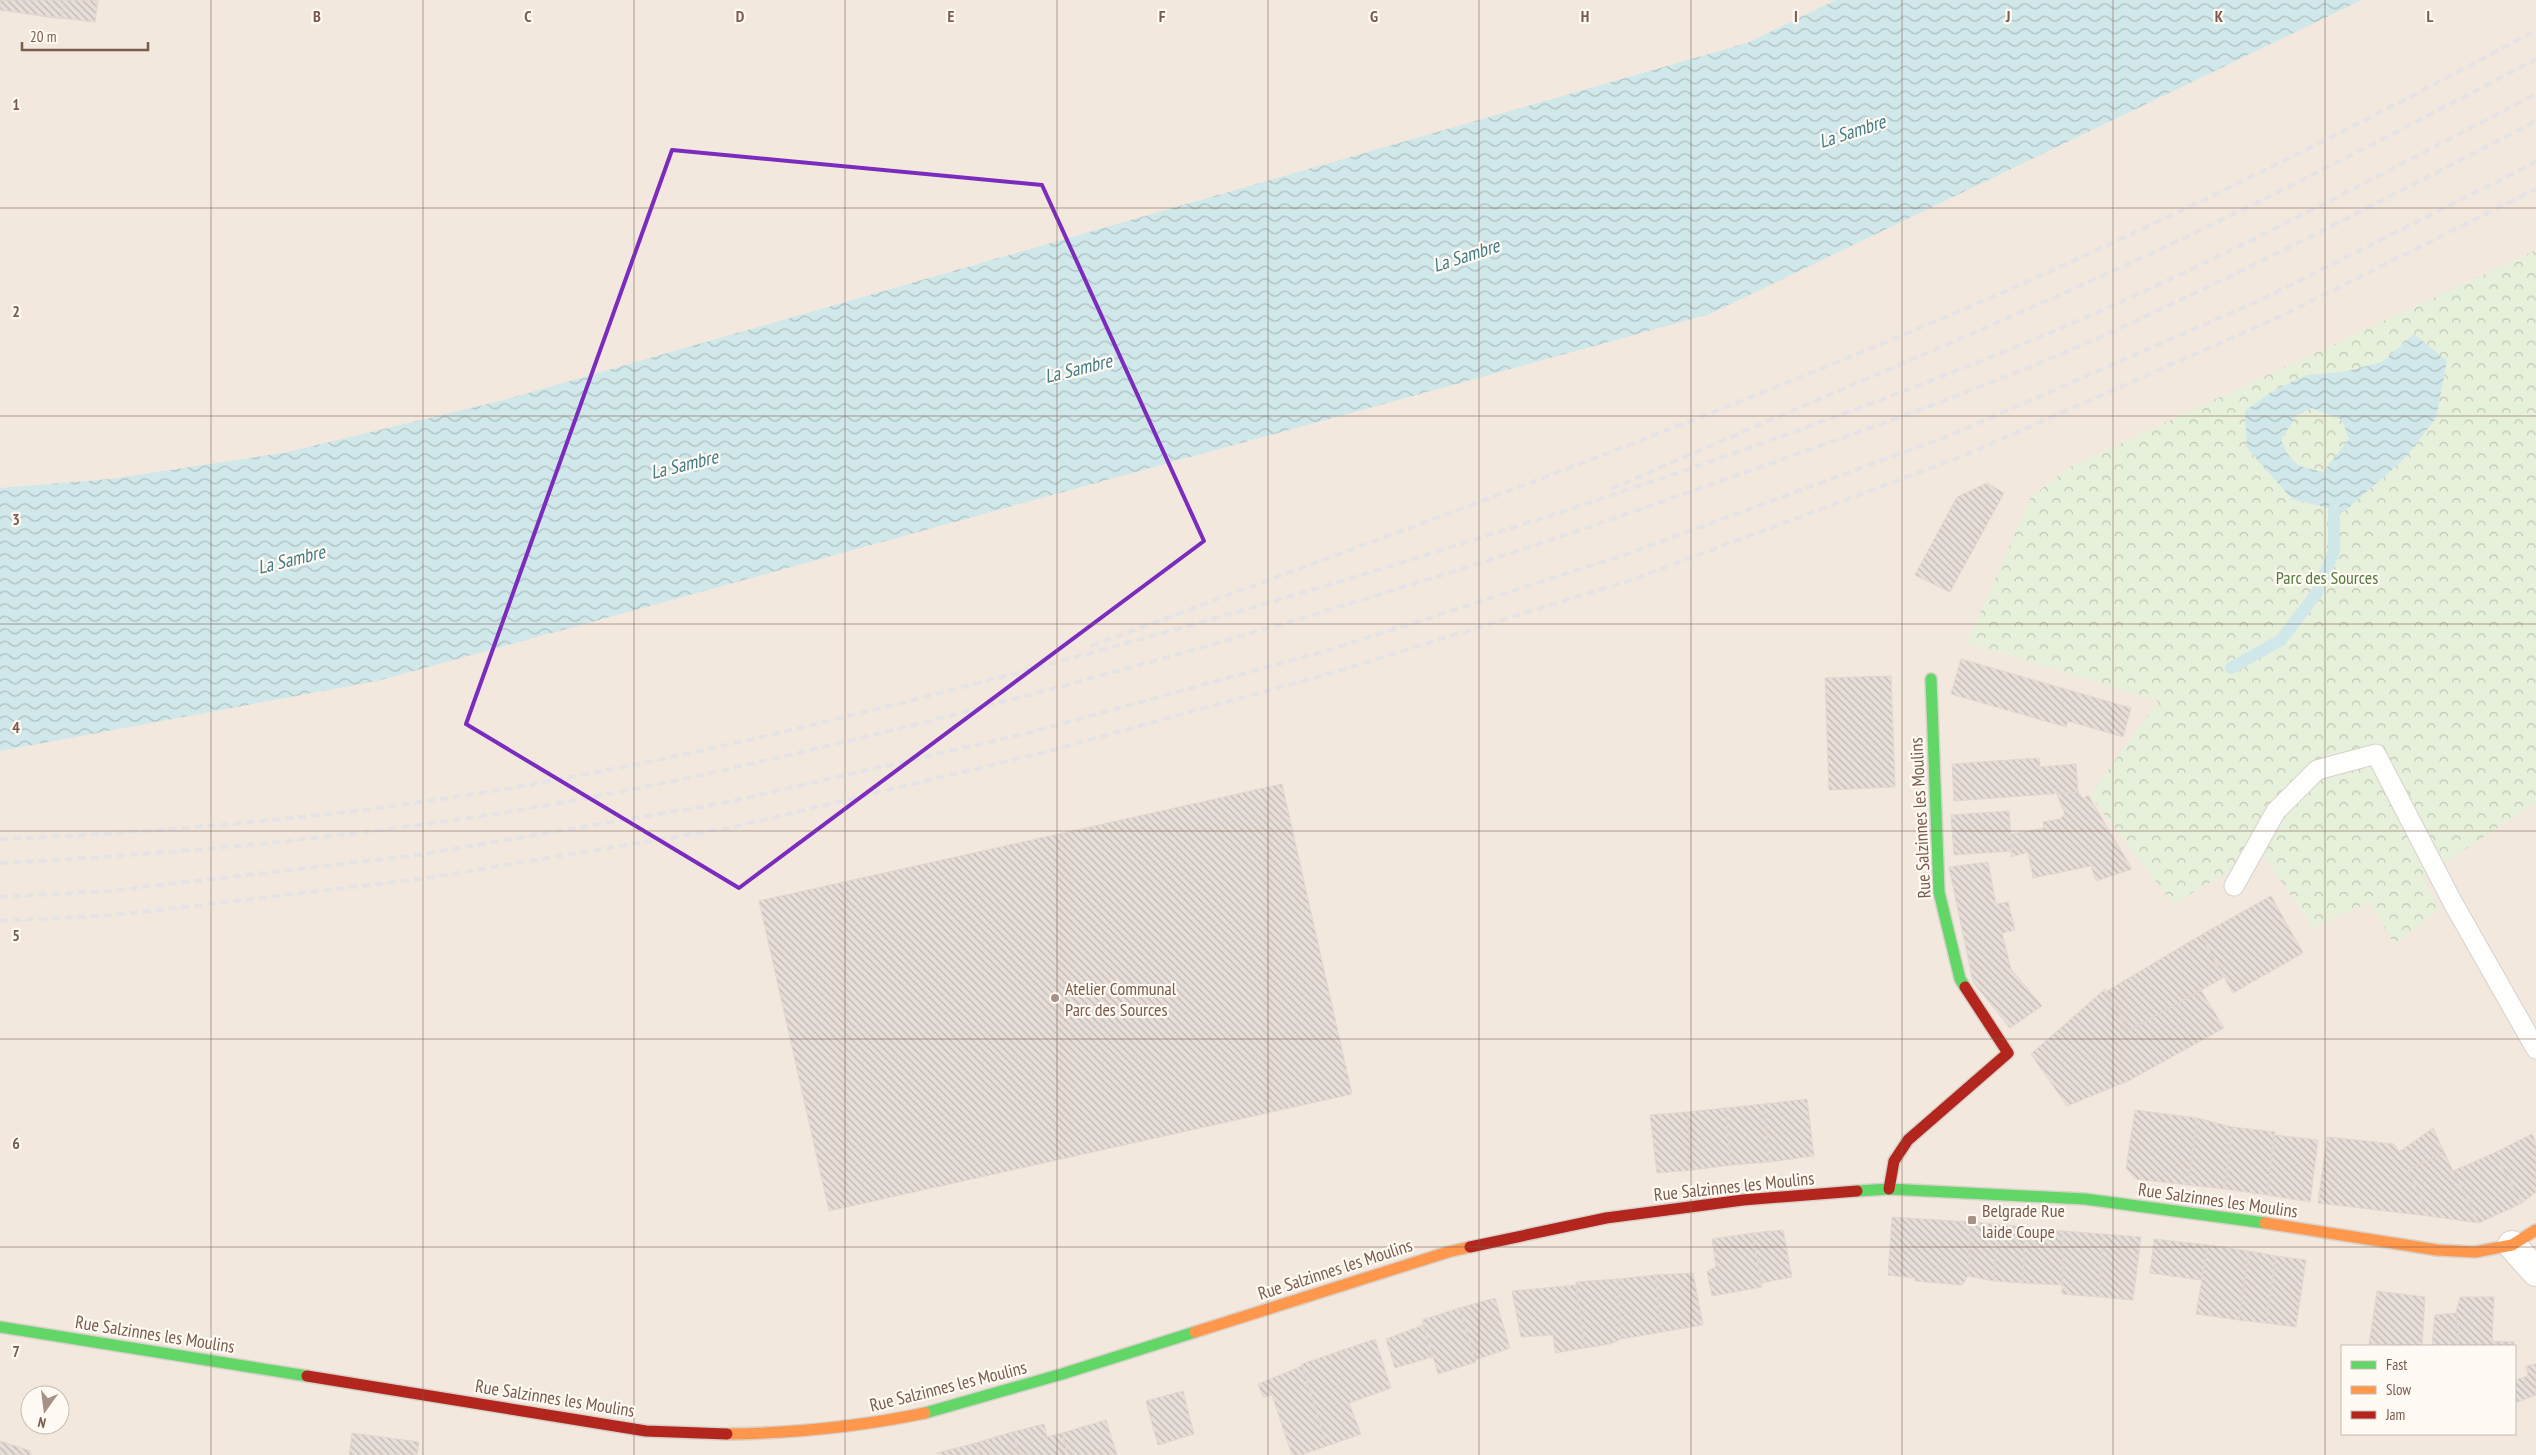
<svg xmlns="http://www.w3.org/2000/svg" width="2536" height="1455" font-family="'PT Sans Narrow',sans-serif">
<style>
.residential{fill:#f2e8de;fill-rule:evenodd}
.forest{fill:url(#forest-crowns)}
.water{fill:url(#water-waves);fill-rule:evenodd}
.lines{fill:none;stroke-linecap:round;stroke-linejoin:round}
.stream{stroke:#d0e8ea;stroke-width:12}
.building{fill:url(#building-back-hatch);stroke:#e2d8d2}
.lane-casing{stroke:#d7d1cb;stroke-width:21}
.street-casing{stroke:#d7d1cb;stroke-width:30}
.fast-casing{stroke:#d9d2cb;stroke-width:14}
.slow-casing{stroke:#d9d2cb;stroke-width:14}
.jam-casing{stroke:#d9d2cb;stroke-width:14}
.lane{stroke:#fefefd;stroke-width:19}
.street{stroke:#fefefd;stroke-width:28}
.fast{stroke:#63d668;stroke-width:11}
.slow{stroke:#ff974d;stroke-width:11}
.jam{stroke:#b3261e;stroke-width:11}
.rail{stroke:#e6e3e7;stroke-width:4;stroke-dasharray:8 5;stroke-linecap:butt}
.marked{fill:none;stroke:#7b2cbf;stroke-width:4;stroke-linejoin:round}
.grid{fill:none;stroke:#7a5c4d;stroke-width:1;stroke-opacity:0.55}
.poi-dot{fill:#a69286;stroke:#fffaf3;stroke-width:2}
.labels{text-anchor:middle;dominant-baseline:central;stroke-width:4.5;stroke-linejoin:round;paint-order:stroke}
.park-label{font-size:18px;fill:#537a41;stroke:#fffaf3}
.street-label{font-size:18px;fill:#7a5c4d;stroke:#fffaf3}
.poi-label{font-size:18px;fill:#7a5c4d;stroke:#fffaf3;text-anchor:start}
.water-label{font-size:19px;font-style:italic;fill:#437c86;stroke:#fffaf3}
.grid-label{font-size:16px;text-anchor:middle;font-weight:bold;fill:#7a5c4d;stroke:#fffaf3;stroke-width:4.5;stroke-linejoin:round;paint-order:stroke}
</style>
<defs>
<pattern id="forest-crowns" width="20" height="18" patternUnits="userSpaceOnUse" patternTransform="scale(1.25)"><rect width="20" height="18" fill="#e7f0db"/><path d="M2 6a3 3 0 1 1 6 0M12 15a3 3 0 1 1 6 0" fill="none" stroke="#c0c6b4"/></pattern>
<pattern id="water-waves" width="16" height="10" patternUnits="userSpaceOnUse" patternTransform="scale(1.25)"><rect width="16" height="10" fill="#d0e8ea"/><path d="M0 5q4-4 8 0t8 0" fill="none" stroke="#aebfc0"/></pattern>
<pattern id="building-back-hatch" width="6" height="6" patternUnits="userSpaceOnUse" patternTransform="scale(1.25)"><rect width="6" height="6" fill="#e6ded7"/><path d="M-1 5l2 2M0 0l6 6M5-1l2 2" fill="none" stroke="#bfb7b1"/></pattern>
</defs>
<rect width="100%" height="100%" fill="#f9f5f0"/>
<path class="residential" d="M 0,0 L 2536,0 L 2536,1455 L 0,1455 ZM 2342,1346 L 2515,1346 L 2515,1434 L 2342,1434 ZM 30,1395 L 60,1395 L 60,1425 L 30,1425 Z"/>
<path class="forest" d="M 2536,250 L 2536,802 L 2422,878 L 2440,909 L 2394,944 L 2369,902 L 2313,928 L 2262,853 L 2173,904 L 2090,795 L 2158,701 L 1967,643 L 2031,497 L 2070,467 Z"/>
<path class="water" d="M 1836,0 L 2362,0 L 1710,314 L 377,681 L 0,751 L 0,488 L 111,479 L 288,452 L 504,400 L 1747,43 Z
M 2414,334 L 2447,361 L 2436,418 L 2405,458 L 2344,512 L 2292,499 L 2247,448 L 2245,411 L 2271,392 L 2306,375 L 2343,372 L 2382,362 ZM 2312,408 L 2342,420 L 2349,439 L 2323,472 C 2296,466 2292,465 2281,440 L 2297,415 Z"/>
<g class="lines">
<path class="stream" d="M 2231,668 L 2281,640 L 2316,594 L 2334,552 L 2334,509"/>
</g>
<path class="building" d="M 0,0 L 64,0 L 61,19 L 0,10 Z
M 0,0 L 98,0 L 95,22 L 0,10 Z
M 64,0 L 98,0 L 95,22 L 61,18 Z
M 1987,483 L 2004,493 L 1950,592 L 1915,575 L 1957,497 Z
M 1961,659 L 2131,708 L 2123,737 L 2068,721 L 2066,727 L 1951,694 Z
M 1891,676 L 1895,787 L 1829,790 L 1825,678 Z
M 2039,758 L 2040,767 L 2076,764 L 2078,792 L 1954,801 L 1952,764 Z
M 1282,784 L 1352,1094 L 829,1211 L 759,901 Z
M 2078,792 L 2083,799 L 2088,795 L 2132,869 L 2096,881 L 2091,866 L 2033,878 L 2028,852 L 2011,857 L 2011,834 L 2044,828 L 2043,822 L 2060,819 L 2065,814 L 2057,794 Z
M 2009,811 L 2012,851 L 1954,855 L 1951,815 Z
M 1988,862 L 1996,904 L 2008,902 L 2015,930 L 2002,933 L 2011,969 L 2042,1006 L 2010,1028 L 1973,982 L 1949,867 Z
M 2271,896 L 2303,953 L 2233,993 L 2201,935 Z
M 2201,935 L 2223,978 L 2128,1031 L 2107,991 Z
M 2105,989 L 2128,1031 L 2201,990 L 2224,1028 L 2130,1080 L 2067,1106 L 2031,1054 Z
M 1807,1099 L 1814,1156 L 1769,1162 L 1764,1104 Z
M 1764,1104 L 1769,1162 L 1731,1165 L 1725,1108 Z
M 1725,1108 L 1731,1165 L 1693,1170 L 1687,1112 Z
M 2135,1110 L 2197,1118 L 2188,1185 L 2136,1179 L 2126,1168 Z
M 1687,1112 L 1693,1170 L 1657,1173 L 1650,1115 Z
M 2197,1118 L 2232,1127 L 2225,1189 L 2188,1185 Z
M 2232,1127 L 2275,1132 L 2267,1195 L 2225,1189 Z
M 2433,1128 L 2444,1152 L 2408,1170 L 2429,1216 L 2318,1203 L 2327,1137 L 2394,1144 L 2399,1152 Z
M 2532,1134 L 2536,1143 L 2536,1192 L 2522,1203 L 2494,1153 Z
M 2274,1135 L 2318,1140 L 2310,1202 L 2267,1195 Z
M 2444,1152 L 2453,1171 L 2479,1223 L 2429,1216 L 2408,1170 Z
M 2494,1153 L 2522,1203 L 2479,1223 L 2453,1171 Z
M 1892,1217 L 1970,1222 L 1968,1276 L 1962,1285 L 1915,1281 L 1915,1278 L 1888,1275 Z
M 1970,1222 L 1997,1224 L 1994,1281 L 1968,1276 Z
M 1997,1224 L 2025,1227 L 2023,1283 L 1994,1281 Z
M 2025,1227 L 2063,1231 L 2062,1285 L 2023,1283 Z
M 1783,1230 L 1792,1277 L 1762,1283 L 1752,1233 Z
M 2063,1231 L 2103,1234 L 2099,1297 L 2062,1294 Z
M 1752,1233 L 1762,1287 L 1712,1296 L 1707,1271 L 1716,1267 L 1712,1239 Z
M 2103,1234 L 2141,1237 L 2133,1300 L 2099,1297 Z
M 2154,1239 L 2208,1245 L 2201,1280 L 2150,1273 Z
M 2208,1245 L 2249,1251 L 2239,1320 L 2196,1314 Z
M 2249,1251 L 2276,1256 L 2266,1323 L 2239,1320 Z
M 2276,1256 L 2306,1260 L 2296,1327 L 2266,1323 Z
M 1693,1273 L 1703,1325 L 1662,1332 L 1655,1275 Z
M 1655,1275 L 1662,1332 L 1621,1339 L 1618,1279 Z
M 1618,1279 L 1621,1339 L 1610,1344 L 1585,1348 L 1576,1282 Z
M 1576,1285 L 1585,1348 L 1555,1353 L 1553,1335 L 1521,1337 L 1512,1291 Z
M 2377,1291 L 2425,1297 L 2422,1346 L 2369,1344 Z
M 2460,1297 L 2494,1297 L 2492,1341 L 2514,1342 L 2514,1346 L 2457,1346 L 2459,1333 L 2456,1313 Z
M 1495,1298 L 1510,1348 L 1475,1360 L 1459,1308 Z
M 1459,1308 L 1476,1362 L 1438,1374 L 1422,1320 Z
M 2456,1313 L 2459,1333 L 2457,1346 L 2432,1345 L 2435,1315 Z
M 1423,1325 L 1432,1357 L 1395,1368 L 1386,1339 Z
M 1375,1339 L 1391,1388 L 1349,1403 L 1361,1434 L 1327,1446 L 1302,1364 Z
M 2536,1364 L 2536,1395 L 2515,1403 L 2515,1380 L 2528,1376 L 2526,1366 Z
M 1302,1366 L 1327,1446 L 1301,1455 L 1292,1455 L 1272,1395 L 1263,1397 L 1258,1384 Z
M 1183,1391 L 1194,1434 L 1158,1445 L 1146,1401 Z
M 1106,1420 L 1117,1455 L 1068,1455 L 1062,1433 Z
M 1044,1424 L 1047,1437 L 1062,1433 L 1068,1455 L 1020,1455 L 1012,1432 Z
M 1012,1432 L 1020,1455 L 979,1455 L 976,1443 Z
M 352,1433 L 419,1442 L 417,1455 L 349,1455 Z
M 0,1441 L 31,1451 L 30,1455 L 0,1455 Z
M 976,1443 L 979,1455 L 938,1455 L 937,1453 Z"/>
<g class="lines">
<g class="lane-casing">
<path id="lane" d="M 2234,886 L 2276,811 L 2317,770 L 2376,754 L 2453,903 L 2536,1049"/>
</g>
<g class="street-casing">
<path id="street" d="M 2512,1245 L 2536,1272"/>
</g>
<g class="fast-casing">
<path id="fast" d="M 1931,679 L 1939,892 L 1960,979 L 1965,987
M 1857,1191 L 1889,1189 L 2085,1199 L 2265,1223
M 0,1327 L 307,1376
M 925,1413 L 1062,1374 L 1195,1332"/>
</g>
<g class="slow-casing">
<path id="slow" d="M 2265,1223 L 2437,1250 L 2475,1252 L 2512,1245 L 2536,1230
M 1195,1332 L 1448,1252 L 1470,1247
M 727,1434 C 795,1433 858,1427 925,1413"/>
</g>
<g class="jam-casing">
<path id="jam" d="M 1889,1189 L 1894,1161 L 1908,1140 L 2008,1053 L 1965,987
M 1470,1247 L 1606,1218 L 1743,1200 L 1857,1191
M 307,1376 L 646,1431 L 727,1434"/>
</g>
<use href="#lane" class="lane"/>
<use href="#street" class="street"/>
<use href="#fast" class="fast"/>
<use href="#slow" class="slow"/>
<use href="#jam" class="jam"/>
<path class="rail" d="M 1611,489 C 1768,420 1926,355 2082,285 C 2236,216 2386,138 2536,59
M 1091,646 C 1367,543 1645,444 1917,329 C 2129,240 2334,139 2536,30
M 0,839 C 192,831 383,813 572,777 C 752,743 928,697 1105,649 C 1299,596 1490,537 1680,472 C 1819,424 1958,373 2093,314 C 2244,248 2389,170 2536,94
M 0,863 C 192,853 382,835 571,801 C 694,779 816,749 937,719 C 1092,679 1247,636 1400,588 C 1528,549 1654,505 1780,460 C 1890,421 1999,382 2105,335 C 2251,269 2393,195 2536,121
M 0,897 L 109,891 L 419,855 L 729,802 L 1032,732 L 1329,650 L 1627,554 L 1951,435 L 2265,298 L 2536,162
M 0,921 L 115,915 L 421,879 L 729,828 L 1038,754 L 1335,672 L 1634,579 L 1963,456 L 2281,316 L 2536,189"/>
</g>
<path class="marked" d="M 672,150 L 1042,185 L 1204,541 L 739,888 L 466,724 Z"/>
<path class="grid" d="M 211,0 L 211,1455M 423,0 L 423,1455M 634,0 L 634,1455M 845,0 L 845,1455M 1057,0 L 1057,1455M 1268,0 L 1268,1455M 1479,0 L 1479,1455M 1691,0 L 1691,1455M 1902,0 L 1902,1455M 2113,0 L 2113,1455M 2325,0 L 2325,1455M 0,208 L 2536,208M 0,416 L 2536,416M 0,624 L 2536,624M 0,831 L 2536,831M 0,1039 L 2536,1039M 0,1247 L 2536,1247"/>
<g class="poi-dot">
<circle cx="1055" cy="998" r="5"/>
<rect x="1967" y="1215" width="10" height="10" rx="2.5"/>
</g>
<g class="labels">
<g class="park-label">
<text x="2327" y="577">Parc des Sources</text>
</g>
<g class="street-label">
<text transform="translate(1920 818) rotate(-93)">Rue Salzinnes les Moulins</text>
<text transform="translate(1734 1186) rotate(-6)">Rue Salzinnes les Moulins</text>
<text transform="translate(2218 1200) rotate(8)">Rue Salzinnes les Moulins</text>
<text transform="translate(1335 1269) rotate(-18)">Rue Salzinnes les Moulins</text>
<text transform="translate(155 1334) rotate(9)">Rue Salzinnes les Moulins</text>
<text transform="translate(948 1386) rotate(-14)">Rue Salzinnes les Moulins</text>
<text transform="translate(555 1398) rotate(9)">Rue Salzinnes les Moulins</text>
</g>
<g class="poi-label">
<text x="1065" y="988">Atelier Communal<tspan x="1065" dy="21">Parc des Sources</tspan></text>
<text x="1982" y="1210">Belgrade Rue<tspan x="1982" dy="21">laide Coupe</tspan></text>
</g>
<g class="water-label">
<text transform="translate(1852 131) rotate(-18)">La Sambre</text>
<text transform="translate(1466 255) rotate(-18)">La Sambre</text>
<text transform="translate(1078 368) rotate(-14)">La Sambre</text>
<text transform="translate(684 464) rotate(-14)">La Sambre</text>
<text transform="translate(291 559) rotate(-14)">La Sambre</text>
</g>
</g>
<g class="grid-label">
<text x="317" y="22">B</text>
<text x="528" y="22">C</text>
<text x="740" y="22">D</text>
<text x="951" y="22">E</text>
<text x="1162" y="22">F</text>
<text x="1374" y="22">G</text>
<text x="1585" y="22">H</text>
<text x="1796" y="22">I</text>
<text x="2008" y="22">J</text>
<text x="2219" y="22">K</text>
<text x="2430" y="22">L</text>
<text x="16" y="110">1</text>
<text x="16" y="317">2</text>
<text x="16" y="525">3</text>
<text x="16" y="733">4</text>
<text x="16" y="941">5</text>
<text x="16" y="1149">6</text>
<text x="16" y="1357">7</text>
</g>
<rect x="2341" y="1345" width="175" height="90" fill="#fffaf3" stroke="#cabbb1"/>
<rect x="2351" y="1361" width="25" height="8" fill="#63d668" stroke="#cabbb1"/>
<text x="2386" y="1370" font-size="15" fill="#7a5c4d">Fast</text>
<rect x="2351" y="1386" width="25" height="8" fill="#ff974d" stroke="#cabbb1"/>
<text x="2386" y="1395" font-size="15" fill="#7a5c4d">Slow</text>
<rect x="2351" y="1411" width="25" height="8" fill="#b3261e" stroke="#cabbb1"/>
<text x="2386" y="1420" font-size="15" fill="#7a5c4d">Jam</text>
<g transform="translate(45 1410) rotate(194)"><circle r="24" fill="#fffaf3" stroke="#cabbb1"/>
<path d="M0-4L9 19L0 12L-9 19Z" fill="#a69286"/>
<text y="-8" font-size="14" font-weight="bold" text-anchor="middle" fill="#7a5c4d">N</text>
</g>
<path d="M22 42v8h126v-8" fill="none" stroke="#7a5c4d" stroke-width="2.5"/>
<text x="30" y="42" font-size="15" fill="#7a5c4d" stroke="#fffaf3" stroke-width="4" paint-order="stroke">20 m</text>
</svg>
